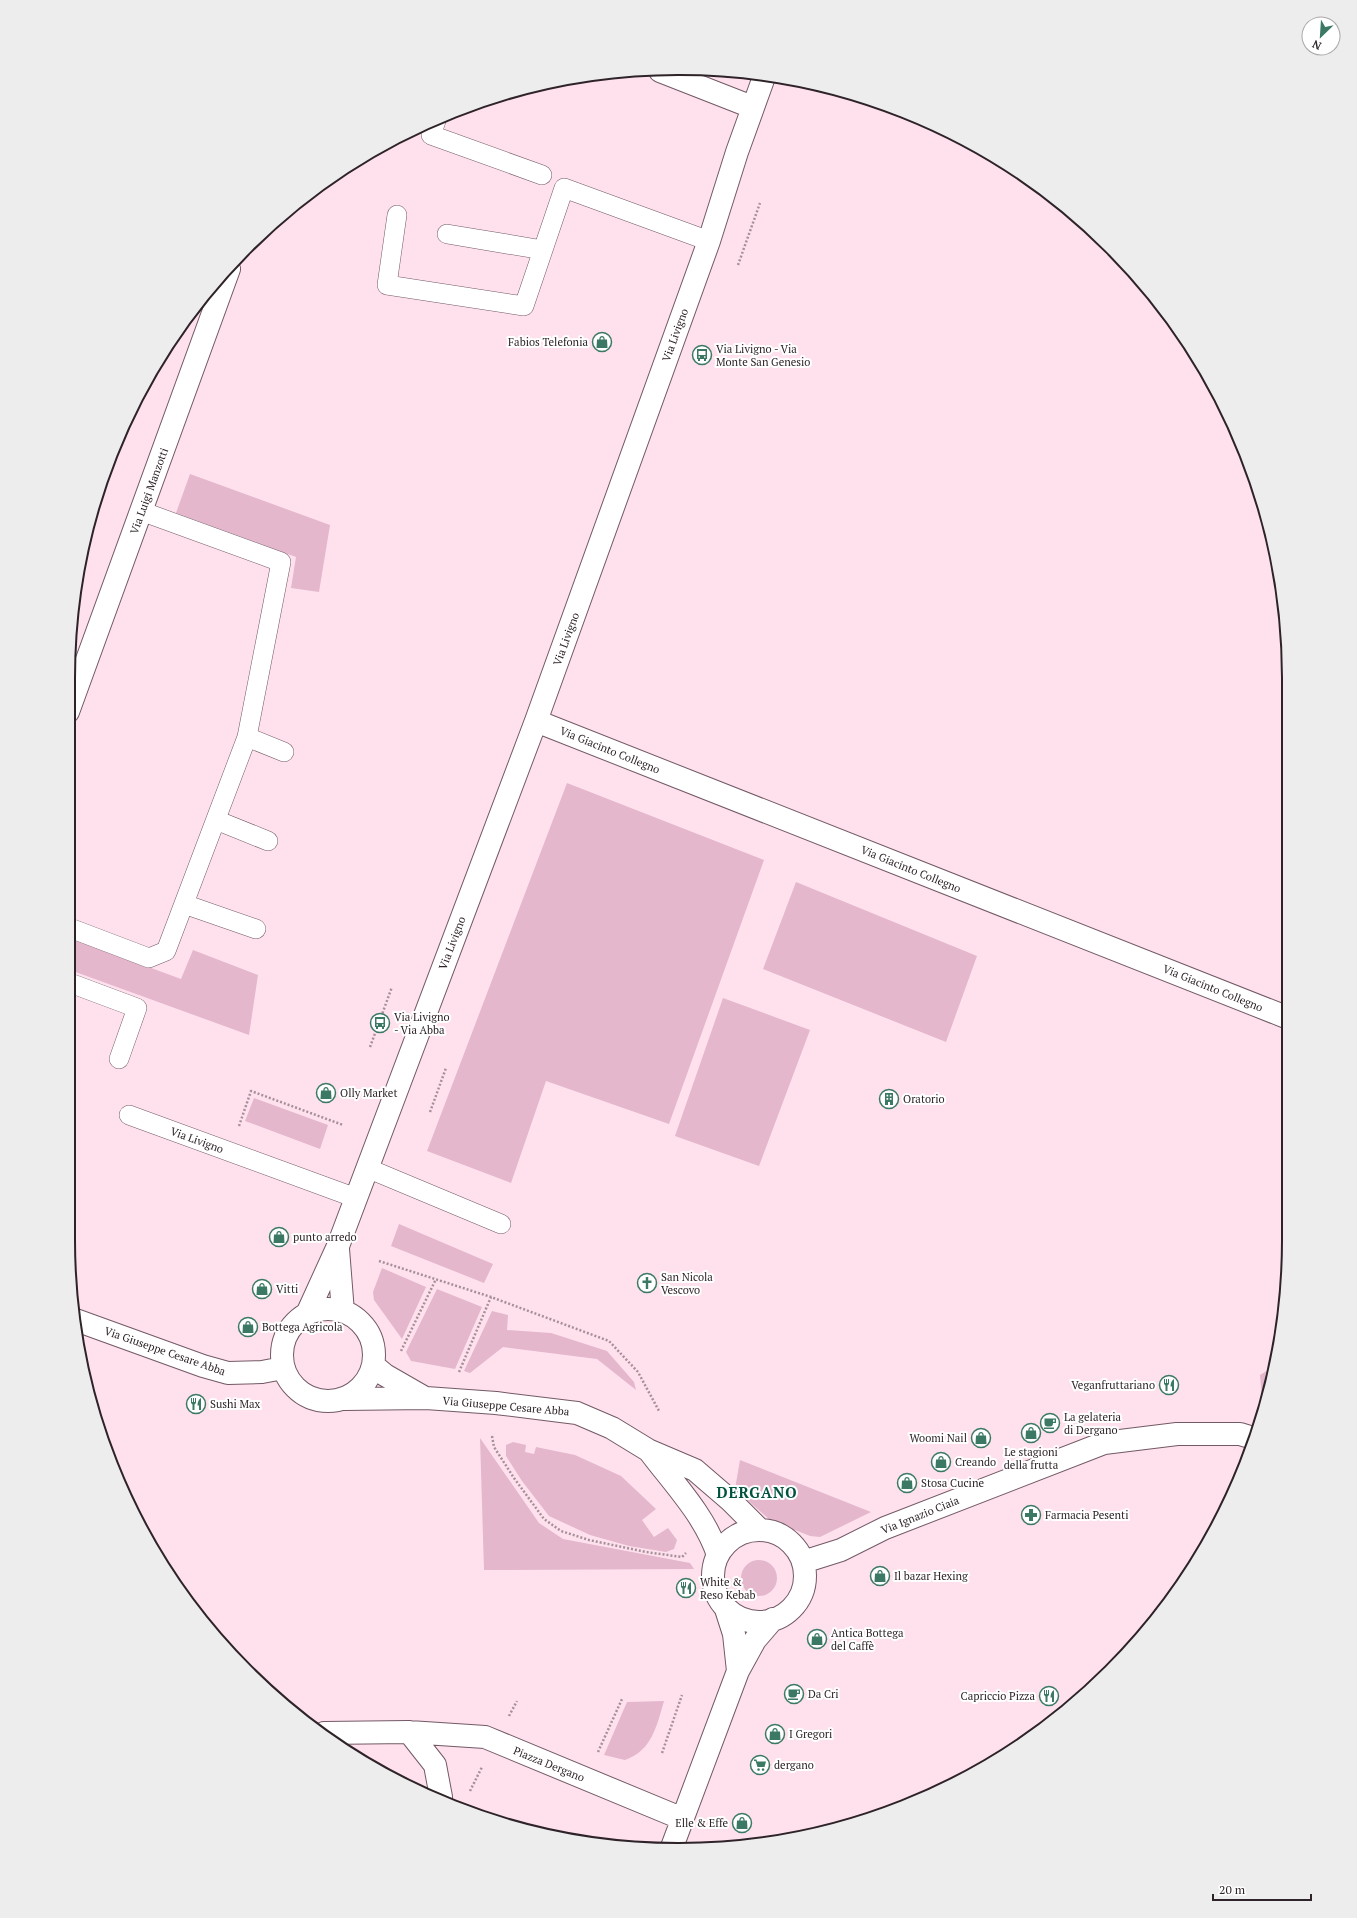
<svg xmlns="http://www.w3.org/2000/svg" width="1357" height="1918" font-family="'PT Serif',serif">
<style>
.green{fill:#e4b7cc}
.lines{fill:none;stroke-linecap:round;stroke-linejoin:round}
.service-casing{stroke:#725965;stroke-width:20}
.minor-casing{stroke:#725965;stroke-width:24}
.path{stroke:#a59099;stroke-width:2.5;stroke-dasharray:2 2;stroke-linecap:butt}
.service{stroke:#fff;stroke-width:19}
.minor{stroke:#fff;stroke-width:22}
.labels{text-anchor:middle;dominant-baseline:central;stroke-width:4;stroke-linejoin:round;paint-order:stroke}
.street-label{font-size:11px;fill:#2d2328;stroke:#fff}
.poi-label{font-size:11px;fill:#2d2328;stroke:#fff;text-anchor:start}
.district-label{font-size:15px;font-weight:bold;letter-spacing:1px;fill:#00543f;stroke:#fff}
.rim{fill:none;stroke:#2d2328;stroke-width:2}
</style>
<rect width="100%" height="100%" fill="#ffe1ee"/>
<path class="green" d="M 190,474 L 330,525 L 319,592 L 291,588 L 296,557 L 176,513 Z
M 567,783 L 764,860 L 669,1124 L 546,1081 L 511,1183 L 427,1151 Z
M 796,882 L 977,956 L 946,1042 L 763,969 Z
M 70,938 L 181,979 L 193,950 L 258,975 L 249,1035 L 70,970 Z
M 723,998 L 810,1030 L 759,1166 L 675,1136 Z
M 254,1098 L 328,1125 L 320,1149 L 245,1121 Z
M 399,1224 L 493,1264 L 484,1283 L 391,1246 Z
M 382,1268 L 426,1287 L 402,1339 L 374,1300 L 373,1292 Z
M 437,1289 L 482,1307 L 455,1369 L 411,1361 L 406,1352 Z
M 492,1311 L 508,1315 L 507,1330 L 551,1333 L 607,1351 L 634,1382 L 636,1390 L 597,1359 L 503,1347 L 470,1373 L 464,1371 Z
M 1273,1367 L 1268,1397 L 1263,1410 L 1260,1375 Z
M 480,1438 L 539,1523 L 563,1539 L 690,1563 L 694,1569 L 484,1570 Z
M 513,1442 L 526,1445 L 525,1452 L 534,1454 L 536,1447 L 575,1455 L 621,1476 L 656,1509 L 642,1520 L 654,1537 L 668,1528 L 677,1540 L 674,1549 L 666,1552 L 629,1546 L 590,1535 L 549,1516 L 522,1481 L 506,1456 L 506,1445 Z
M 740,1460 L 871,1512 L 820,1537 L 810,1536 L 770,1520 L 735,1489 Z
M741 1578a18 18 0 1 1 36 0a18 18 0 1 1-36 0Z
M 664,1701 C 657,1725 652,1751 625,1760 L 604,1755 L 627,1702 Z"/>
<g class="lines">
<g class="service-casing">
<path id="service" d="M 436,121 L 431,135 L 542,175
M 397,215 L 387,285 L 524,306 L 564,188 L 709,241
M 447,234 L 543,250
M 247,737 L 284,752
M 216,820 L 268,841
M 184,904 L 256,929
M 70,928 L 149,958 L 166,951 L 247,737 L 281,562 L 141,511
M 70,983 L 137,1008 L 119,1059
M 129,1115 L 356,1198
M 367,1168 L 501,1224"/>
</g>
<g class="minor-casing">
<path id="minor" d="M 660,71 L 752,107
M 68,712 L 229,269
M 536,721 L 1286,1017
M 338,1249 L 343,1312
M282 1355a46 46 0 1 1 92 0a46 46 0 1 1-92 0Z
M 307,1314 L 338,1246 L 536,721 L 709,241 L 737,152 L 764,77
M 73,1319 L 203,1366 L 228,1373 L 262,1372 L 283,1368
M 373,1365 L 385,1375 L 425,1398
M 344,1399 L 426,1398 L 496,1403 L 577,1413 L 612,1428 L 648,1450 L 695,1470 L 731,1501 L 760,1530
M 650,1452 C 675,1485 705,1516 718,1555
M713 1576a46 46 0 1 1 92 0a46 46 0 1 1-92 0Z
M 803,1562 L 841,1550 L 885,1528 L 1104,1443 L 1177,1434 L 1240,1434 L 1253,1438
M 725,1606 L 734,1634 L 738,1671
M 409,1732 L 435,1765 L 441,1797 L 440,1801
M 324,1733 L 409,1732 L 485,1737 L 683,1819
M 672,1847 L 738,1671 L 755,1640 L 773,1619"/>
</g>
<path class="path" d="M 738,265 L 760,203
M 370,1047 L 392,987
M 430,1112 L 446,1068
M 239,1126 L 251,1091 L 343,1125
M 379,1261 L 491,1297 L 609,1341 L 638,1372 L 659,1411
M 401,1351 L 436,1279
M 459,1372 L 491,1297
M 492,1436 L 494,1447 L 514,1478 L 544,1519 L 561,1531 L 589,1540 L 646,1552 L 682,1557 L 686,1553
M 509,1716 L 517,1701
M 598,1752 L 622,1699
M 662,1753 L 682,1695
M 470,1791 L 482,1767"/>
<use href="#service" class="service"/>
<use href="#minor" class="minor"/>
</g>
<defs>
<g id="shop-ring" transform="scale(1)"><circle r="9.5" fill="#fff" stroke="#3c7964" stroke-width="1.5"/><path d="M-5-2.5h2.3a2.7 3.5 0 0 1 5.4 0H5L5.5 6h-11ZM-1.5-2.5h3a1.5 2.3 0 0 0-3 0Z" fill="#3c7964"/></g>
<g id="bus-ring" transform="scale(1)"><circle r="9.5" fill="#fff" stroke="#3c7964" stroke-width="1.5"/><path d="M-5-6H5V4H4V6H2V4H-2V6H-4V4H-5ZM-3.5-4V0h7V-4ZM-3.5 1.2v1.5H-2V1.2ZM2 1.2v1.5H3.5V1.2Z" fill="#3c7964"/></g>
<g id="building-ring" transform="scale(1)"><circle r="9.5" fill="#fff" stroke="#3c7964" stroke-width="1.5"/><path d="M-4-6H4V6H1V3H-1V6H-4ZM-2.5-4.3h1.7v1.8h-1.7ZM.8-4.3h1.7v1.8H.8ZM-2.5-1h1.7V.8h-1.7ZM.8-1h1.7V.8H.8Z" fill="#3c7964"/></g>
<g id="church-ring" transform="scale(1)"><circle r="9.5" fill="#fff" stroke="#3c7964" stroke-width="1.5"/><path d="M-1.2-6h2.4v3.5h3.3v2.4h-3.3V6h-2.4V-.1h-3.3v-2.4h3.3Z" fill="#3c7964"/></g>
<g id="restaurant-ring" transform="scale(1)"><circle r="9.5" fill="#fff" stroke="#3c7964" stroke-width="1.5"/><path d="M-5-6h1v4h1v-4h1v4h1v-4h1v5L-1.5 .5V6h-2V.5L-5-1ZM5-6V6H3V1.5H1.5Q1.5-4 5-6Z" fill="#3c7964"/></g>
<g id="cafe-ring" transform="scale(1)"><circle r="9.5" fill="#fff" stroke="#3c7964" stroke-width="1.5"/><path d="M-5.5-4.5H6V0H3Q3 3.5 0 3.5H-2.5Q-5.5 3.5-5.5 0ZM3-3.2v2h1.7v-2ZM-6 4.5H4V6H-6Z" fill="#3c7964"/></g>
<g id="pharmacy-ring" transform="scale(1)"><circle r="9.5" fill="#fff" stroke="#3c7964" stroke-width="1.5"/><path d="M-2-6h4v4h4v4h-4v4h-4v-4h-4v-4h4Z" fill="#3c7964"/></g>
<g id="supermarket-ring" transform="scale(1)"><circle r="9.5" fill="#fff" stroke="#3c7964" stroke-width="1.5"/><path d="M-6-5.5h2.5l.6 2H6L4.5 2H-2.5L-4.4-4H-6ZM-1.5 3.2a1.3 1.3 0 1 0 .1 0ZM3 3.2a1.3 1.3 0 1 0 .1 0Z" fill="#3c7964"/></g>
</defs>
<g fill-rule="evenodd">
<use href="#shop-ring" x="602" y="342"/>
<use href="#bus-ring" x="702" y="355"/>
<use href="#bus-ring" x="380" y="1023"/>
<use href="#shop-ring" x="326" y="1093"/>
<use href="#building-ring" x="889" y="1099"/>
<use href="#shop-ring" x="279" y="1237"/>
<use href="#church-ring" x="647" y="1283"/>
<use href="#shop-ring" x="262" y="1289"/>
<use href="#shop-ring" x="248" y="1327"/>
<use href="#restaurant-ring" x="1169" y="1385"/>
<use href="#restaurant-ring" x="196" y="1404"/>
<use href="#cafe-ring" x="1050" y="1423"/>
<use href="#shop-ring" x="1031" y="1433"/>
<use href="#shop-ring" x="981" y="1438"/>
<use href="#shop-ring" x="941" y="1462"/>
<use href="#shop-ring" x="907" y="1483"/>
<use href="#pharmacy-ring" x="1031" y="1515"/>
<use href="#shop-ring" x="880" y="1576"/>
<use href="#restaurant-ring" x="686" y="1588"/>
<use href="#shop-ring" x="817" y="1639"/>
<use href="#cafe-ring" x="794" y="1694"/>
<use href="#restaurant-ring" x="1049" y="1696"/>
<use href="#shop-ring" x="775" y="1734"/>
<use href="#supermarket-ring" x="760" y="1765"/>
<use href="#shop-ring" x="742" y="1823"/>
</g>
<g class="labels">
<g class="street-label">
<text transform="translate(675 335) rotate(-70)">Via Livigno</text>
<text transform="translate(149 491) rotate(-70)">Via Luigi Manzotti</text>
<text transform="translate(566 639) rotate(-70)">Via Livigno</text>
<text transform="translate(610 750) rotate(22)">Via Giacinto Collegno</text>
<text transform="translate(911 869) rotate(22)">Via Giacinto Collegno</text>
<text transform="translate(452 943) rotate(-69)">Via Livigno</text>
<text transform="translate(1213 988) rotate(22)">Via Giacinto Collegno</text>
<text transform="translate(197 1140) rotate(20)">Via Livigno</text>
<text transform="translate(165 1351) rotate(19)">Via Giuseppe Cesare Abba</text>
<text transform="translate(506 1406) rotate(5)">Via Giuseppe Cesare Abba</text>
<text transform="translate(920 1515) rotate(-22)">Via Ignazio Ciaia</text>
<text transform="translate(549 1764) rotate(22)">Piazza Dergano</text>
</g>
<g class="poi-label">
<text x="588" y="342" text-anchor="end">Fabios Telefonia</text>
<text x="716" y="349">Via Livigno - Via<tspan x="716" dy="13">Monte San Genesio</tspan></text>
<text x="394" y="1017">Via Livigno<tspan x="394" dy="13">- Via Abba</tspan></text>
<text x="340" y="1093">Olly Market</text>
<text x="903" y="1099">Oratorio</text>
<text x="293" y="1237">punto arredo</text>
<text x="661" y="1277">San Nicola<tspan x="661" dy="13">Vescovo</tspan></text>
<text x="276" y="1289">Vitti</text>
<text x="262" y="1327">Bottega Agricola</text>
<text x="1155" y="1385" text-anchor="end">Veganfruttariano</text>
<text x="210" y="1404">Sushi Max</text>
<text x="1064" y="1417">La gelateria<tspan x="1064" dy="13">di Dergano</tspan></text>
<text x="967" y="1438" text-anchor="end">Woomi Nail</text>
<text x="1031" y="1452" text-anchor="middle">Le stagioni<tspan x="1031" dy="13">della frutta</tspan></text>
<text x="955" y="1462">Creando</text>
<text x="921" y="1483">Stosa Cucine</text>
<text x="1045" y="1515">Farmacia Pesenti</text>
<text x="894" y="1576">Il bazar Hexing</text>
<text x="700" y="1582">White &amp;<tspan x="700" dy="13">Reso Kebab</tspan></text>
<text x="831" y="1633">Antica Bottega<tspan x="831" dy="13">del Caffè</tspan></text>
<text x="808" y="1694">Da Cri</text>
<text x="1035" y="1696" text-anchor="end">Capriccio Pizza</text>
<text x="789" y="1734">I Gregori</text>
<text x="774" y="1765">dergano</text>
<text x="728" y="1823" text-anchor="end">Elle &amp; Effe</text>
</g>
<g class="district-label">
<text x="757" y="1492">DERGANO</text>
</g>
</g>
<path d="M0 0H1357V1918H0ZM678 75H679A603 603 0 0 1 1282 678V1240A603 603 0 0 1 679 1843H678A603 603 0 0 1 75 1240V678A603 603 0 0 1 678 75Z" fill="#eeedee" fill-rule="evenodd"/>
<path class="rim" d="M678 75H679A603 603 0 0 1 1282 678V1240A603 603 0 0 1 679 1843H678A603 603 0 0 1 75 1240V678A603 603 0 0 1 678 75Z"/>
<g transform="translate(1321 36) rotate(205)"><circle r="19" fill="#ffffff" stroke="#aba7a9"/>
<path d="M0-3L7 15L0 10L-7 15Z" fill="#3c7964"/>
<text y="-6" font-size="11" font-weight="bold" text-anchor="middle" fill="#2d2328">N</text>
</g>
<path d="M1213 1894v6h98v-6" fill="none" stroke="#2d2328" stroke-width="2"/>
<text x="1219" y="1894" font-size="12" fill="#2d2328" stroke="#ffffff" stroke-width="3" paint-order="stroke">20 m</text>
</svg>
